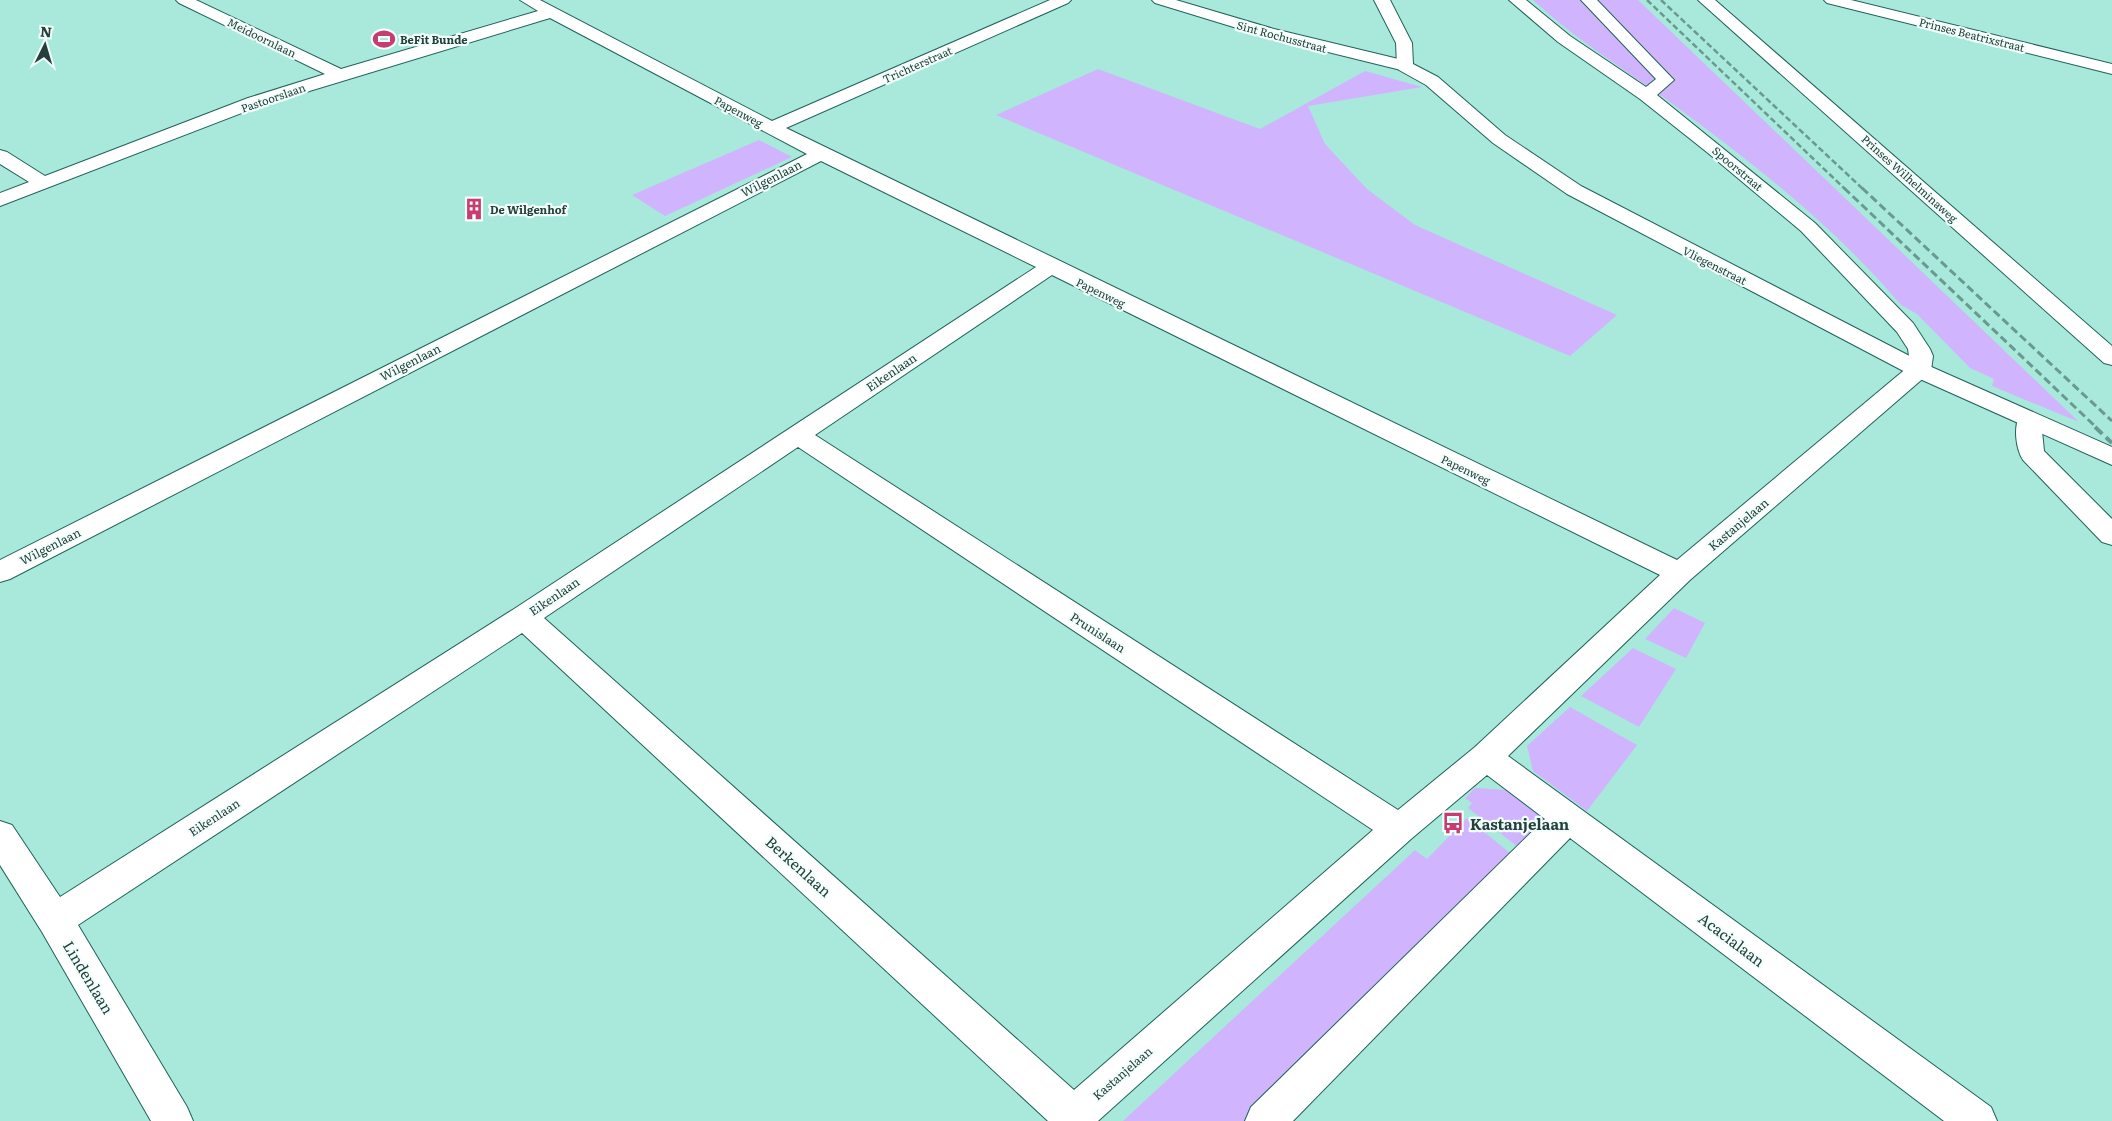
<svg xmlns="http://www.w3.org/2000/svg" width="2112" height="1121" font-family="Literata,serif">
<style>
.green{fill:#d1b4fe}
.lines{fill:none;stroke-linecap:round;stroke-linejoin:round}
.minor-casing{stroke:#216259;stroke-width:2}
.major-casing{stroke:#216259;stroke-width:2}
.minor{fill:#fff;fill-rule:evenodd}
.major{fill:#fff;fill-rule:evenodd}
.rail-far2{stroke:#6a9990;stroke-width:2.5;stroke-dasharray:6 3;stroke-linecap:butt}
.rail-far1{stroke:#6a9990;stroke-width:3;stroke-dasharray:8 4;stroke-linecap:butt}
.rail{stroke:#6a9990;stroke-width:4;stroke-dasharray:10 5;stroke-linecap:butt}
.labels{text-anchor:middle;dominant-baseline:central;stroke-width:4.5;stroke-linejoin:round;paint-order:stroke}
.far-street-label{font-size:11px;fill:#253f3a;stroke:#f1fefb}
.far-poi-label{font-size:11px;font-weight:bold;fill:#253f3a;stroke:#f1fefb;text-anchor:start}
.street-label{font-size:12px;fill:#253f3a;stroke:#f1fefb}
.near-poi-label{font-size:15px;font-weight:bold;fill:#253f3a;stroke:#f1fefb;text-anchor:start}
.near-street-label{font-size:15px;fill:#253f3a;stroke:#f1fefb}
</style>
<rect width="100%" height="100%" fill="#a8e9dc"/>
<path class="green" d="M 1533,0 L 1638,0 L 2079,422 L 1992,386 L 1994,379 L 1970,368 L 1917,314 L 1901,305 C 1834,226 1751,161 1667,100 C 1622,68 1574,38 1533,0 Z
M 1098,69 L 1260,129 L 1365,71 L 1422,87 L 1308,106 L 1325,144 L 1367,189 L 1415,225 L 1617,315 L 1570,356 L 996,115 Z
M 759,140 L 792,157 L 665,216 L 632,195 Z
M 1674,608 L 1705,623 L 1686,658 L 1645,639 Z
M 1633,648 L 1676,669 L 1639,727 L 1581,696 Z
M 1570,707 L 1637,745 L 1587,811 L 1533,771 L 1527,746 Z
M 1475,788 L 1509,790 L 1554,823 L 1523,851 L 1468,808 L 1472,803 L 1465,798 Z
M 1467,818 L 1515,857 L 1245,1121 L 1123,1121 L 1415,850 L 1427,859 Z"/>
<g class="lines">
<g class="minor-casing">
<path id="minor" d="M 176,0 L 196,0 L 341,69 L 538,11 L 520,0 L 540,0 L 772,121 L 1050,0 L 1071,0 L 1068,3 L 786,128 L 1677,560 L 1908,367 L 1909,356 L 1908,349 L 1897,332 L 1801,231 L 1708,153 L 1640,99 L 1558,42 L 1509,0 L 1526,0 L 1570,36 L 1646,87 L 1656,79 L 1581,0 L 1597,0 L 1674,80 L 1657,95 L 1815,223 L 1913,323 L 1930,349 L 1933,356 L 1931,370 L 1927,375 L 1690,580 L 1508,756 L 1991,1107 L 1997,1121 L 1944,1121 L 1570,838 L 1293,1121 L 1245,1121 L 1251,1107 L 1545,819 L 1487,775 L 1411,839 L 1098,1121 L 1048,1121 L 522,633 L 78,925 L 187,1107 L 193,1121 L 151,1121 L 42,932 L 0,865 L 0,821 L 12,825 L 60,897 L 514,609 L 1036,267 L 821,161 L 10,579 L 0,582 L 0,560 L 807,154 L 550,18 L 260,106 L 0,206 L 0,193 L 29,182 L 0,164 L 0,150 L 7,152 L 45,176 L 248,98 L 325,74 L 179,3 ZM 1052,275 L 1660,575 L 1475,747 L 1398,810 L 815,435 ZM 798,447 L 1373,830 L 1074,1090 L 544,618 Z
M 1152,0 L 1176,0 L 1274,29 L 1411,62 L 1413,66 L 1411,70 L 1405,71 L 1263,36 L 1155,3 Z
M 1698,0 L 1715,0 L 2112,346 L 2112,365 L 2104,363 Z
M 1824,0 L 1851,0 L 2112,64 L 2112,74 L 1827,3 Z
M 2029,413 L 2038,415 L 2041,421 L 2044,451 L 2112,519 L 2112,545 L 2102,542 L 2023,460 C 2016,449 2013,427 2020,415 Z"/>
</g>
<g class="major-casing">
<path id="major" d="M 1374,0 L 1390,0 L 1412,43 L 1413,64 L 1438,77 L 1505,135 L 1581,186 L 1927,365 L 2112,447 L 2112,465 L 1911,375 L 1567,194 L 1493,143 L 1426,85 L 1399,70 L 1397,66 L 1396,43 Z"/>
</g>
<use href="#minor" class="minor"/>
<use href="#major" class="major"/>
<path class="rail-far2" d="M 1647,0 L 1845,189
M 1661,0 L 1863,189"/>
<path class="rail-far1" d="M 1844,188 L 2097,428
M 1862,188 L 2112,421"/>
<path class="rail" d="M 2095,427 L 2112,443"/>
</g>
<defs>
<g id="stadium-bare" transform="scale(1.725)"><path d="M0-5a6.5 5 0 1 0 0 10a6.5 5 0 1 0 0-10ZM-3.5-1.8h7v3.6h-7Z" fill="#c83d71" stroke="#f1fefb" stroke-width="2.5" paint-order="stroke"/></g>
<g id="building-bare" transform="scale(1.725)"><path d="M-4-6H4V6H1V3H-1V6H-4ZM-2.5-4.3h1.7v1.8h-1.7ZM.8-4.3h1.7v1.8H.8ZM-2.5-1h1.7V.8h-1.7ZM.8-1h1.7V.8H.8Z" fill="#c83d71" stroke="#f1fefb" stroke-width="2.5" paint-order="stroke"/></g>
<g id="bus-bare" transform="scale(1.725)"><path d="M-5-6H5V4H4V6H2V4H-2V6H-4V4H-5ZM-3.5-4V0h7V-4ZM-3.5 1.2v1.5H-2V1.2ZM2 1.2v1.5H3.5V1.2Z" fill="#c83d71" stroke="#f1fefb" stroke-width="2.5" paint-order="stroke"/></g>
</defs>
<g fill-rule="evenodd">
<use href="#stadium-bare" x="384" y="39"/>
<use href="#building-bare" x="474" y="209"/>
<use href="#bus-bare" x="1453" y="823"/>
</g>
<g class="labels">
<g class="far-street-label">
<text transform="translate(1972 34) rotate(14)">Prinses Beatrixstraat</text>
<text transform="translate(1282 36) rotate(15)">Sint Rochusstraat</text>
<text transform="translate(262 37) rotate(26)">Meidoornlaan</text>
<text transform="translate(917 64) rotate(-24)">Trichterstraat</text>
<text transform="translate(273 97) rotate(-19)">Pastoorslaan</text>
<text transform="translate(739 111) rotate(28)">Papenweg</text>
<text transform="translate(1738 168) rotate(40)">Spoorstraat</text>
<text transform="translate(1910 178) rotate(42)">Prinses Wilhelminaweg</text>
<text transform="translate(1715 265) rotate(27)">Vliegenstraat</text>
<text transform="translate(1101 292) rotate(26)">Papenweg</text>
<text transform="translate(1466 469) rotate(26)">Papenweg</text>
</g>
<g class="far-poi-label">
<text x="400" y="39">BeFit Bunde</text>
<text x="490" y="209">De Wilgenhof</text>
</g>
<g class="street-label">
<text transform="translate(771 178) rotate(-27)">Wilgenlaan</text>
<text transform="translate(410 362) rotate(-27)">Wilgenlaan</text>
<text transform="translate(891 372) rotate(-34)">Eikenlaan</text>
<text transform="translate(1738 524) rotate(-40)">Kastanjelaan</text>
<text transform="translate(50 546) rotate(-27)">Wilgenlaan</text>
<text transform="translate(554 596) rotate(-34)">Eikenlaan</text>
<text transform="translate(1098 632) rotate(33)">Prunislaan</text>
<text transform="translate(214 817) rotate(-33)">Eikenlaan</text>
<text transform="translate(1122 1073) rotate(-41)">Kastanjelaan</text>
</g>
<g class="near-poi-label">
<text x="1470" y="823">Kastanjelaan</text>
</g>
<g class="near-street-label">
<text transform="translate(799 866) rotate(42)">Berkenlaan</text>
<text transform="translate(1732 939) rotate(37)">Acacialaan</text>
<text transform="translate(89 977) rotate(59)">Lindenlaan</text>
</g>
</g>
<g transform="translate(45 45) rotate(5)" stroke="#f1fefb" stroke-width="4" paint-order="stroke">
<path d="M0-4L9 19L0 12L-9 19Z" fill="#253f3a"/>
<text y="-8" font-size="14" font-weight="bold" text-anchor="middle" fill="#253f3a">N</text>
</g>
</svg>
